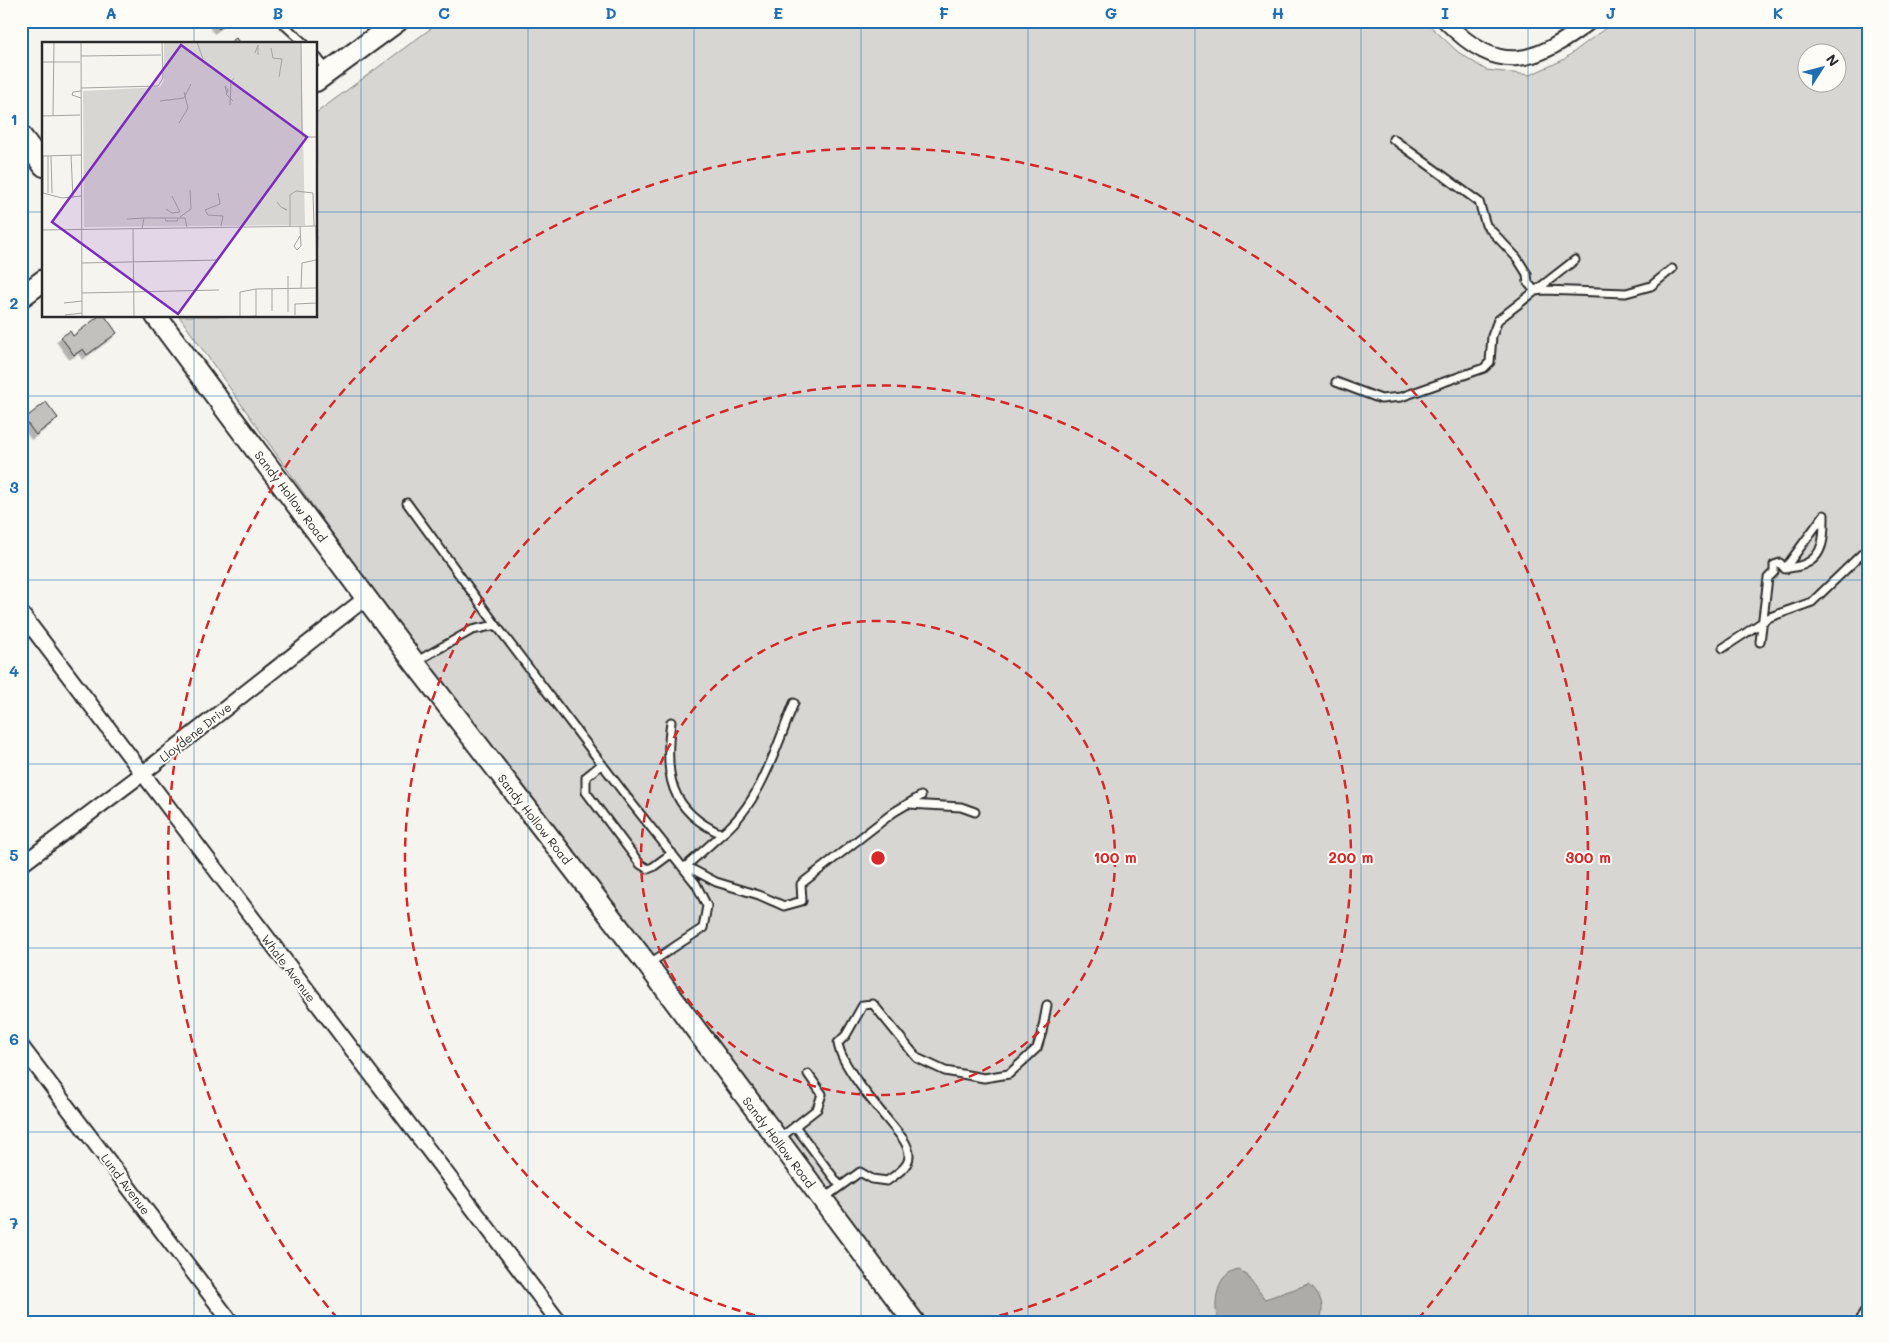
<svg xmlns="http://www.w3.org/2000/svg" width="1889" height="1343" font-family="Mali,sans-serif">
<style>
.green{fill:#d7d6d2;stroke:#81807e;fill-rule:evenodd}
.water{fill:#adaca9;stroke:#797877}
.building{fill:#c2c1be;stroke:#2b2b2b;filter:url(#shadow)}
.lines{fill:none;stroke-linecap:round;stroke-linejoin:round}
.lane-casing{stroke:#2b2b2b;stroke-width:11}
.street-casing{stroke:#2b2b2b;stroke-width:18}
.secondary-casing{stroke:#2b2b2b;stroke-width:24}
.lane{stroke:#fdfcf7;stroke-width:7}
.street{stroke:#fdfcf7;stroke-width:14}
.secondary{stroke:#fdfcf7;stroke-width:20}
.grid{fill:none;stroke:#1f6fb2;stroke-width:1;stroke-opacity:0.55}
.ring{fill:none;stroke:#d62828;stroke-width:2.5;stroke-dasharray:9 6}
.labels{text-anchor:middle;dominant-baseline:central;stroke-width:4;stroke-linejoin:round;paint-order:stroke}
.street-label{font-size:12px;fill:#2b2b2b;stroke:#fdfcf7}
.inset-road{fill:none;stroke:#a4a4a1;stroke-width:1}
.view{fill:#7b2cbf;fill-opacity:0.15;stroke:#7b2cbf;stroke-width:2.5}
.inset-edge{fill:none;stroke:#2b2b2b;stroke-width:2.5}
.centre{fill:#d62828;stroke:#fdfcf7;stroke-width:2.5}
.ring-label{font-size:15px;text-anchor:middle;font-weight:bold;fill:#d62828;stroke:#fdfcf7;stroke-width:4;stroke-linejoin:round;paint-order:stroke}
.neatline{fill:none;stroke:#1f6fb2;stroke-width:2}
.grid-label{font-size:16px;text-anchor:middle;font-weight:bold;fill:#1f6fb2}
</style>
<defs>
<filter id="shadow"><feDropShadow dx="-4.5" dy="4.5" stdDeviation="0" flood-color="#0004"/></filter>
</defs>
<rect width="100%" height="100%" fill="#f5f4ef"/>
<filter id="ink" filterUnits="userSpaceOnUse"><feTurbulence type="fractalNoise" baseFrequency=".02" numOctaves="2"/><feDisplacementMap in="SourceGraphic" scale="10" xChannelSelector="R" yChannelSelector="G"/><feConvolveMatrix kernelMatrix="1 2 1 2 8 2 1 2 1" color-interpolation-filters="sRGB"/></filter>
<g filter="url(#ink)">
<path class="green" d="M 441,21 L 1425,21 L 1458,52 L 1486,70 L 1530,75 L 1563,60 L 1615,21 L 1868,21 L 1868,1314 L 1857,1322 L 922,1322 L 421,659 L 179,316 L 316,316 L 316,113 ZM 1806,52 L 1836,52 L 1836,82 L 1806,82 Z"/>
<path class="water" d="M 1239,1270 L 1246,1274 L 1265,1299 L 1309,1284 C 1320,1292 1327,1310 1318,1322 L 1218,1322 C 1213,1303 1216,1274 1239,1270 Z"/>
<path class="building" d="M 213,21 L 229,21 L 219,29 Z
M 236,38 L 240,44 L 228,44 Z
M 99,316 L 105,316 L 117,333 L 87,355 L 83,349 L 74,355 L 61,337 L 70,331 L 73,336 Z
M 46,402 L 58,418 L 36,435 L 24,419 Z"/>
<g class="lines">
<g class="lane-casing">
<path id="lane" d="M 280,21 L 305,44
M 316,56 L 327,70
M 1393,139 L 1479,202 L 1486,225 L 1517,258 L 1527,274 L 1528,283 L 1535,291 L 1544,290 L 1626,293 L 1651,286 L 1672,269
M 1336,382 L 1381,399 L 1401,397 L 1484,368 L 1490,362 L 1492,336 L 1498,320 L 1575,260
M 407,503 L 496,625
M 1760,642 L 1768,578 L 1774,572 L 1774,565 L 1780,563 L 1785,569 C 1792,567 1799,567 1805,564 C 1825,556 1824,534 1824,515 L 1786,567
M 1723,648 L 1770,617 L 1812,602 L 1868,548
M 417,661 L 472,630 L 496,625 L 630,801 L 696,884 L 707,906 L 703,928 L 650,963
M 671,722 C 664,774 669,811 722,834 C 760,803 776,748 794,703
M 602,764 L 586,777 L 586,792 L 640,864 L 648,869 L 653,867 L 672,853
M 909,804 L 961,807 L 975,812
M 686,866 L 716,882 L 759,895 L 784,906 L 802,901 L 801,884 L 894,812 L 921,796
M 684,868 L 722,834
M 795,1126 L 840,1186
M 780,1138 L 817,1109 L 822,1094 L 808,1074
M 823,1199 L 860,1172 L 872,1179 L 887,1181 C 905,1169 917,1160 903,1139 C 886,1117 841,1068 838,1043 L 846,1035 L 863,1005 L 873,1004 L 917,1058 L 945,1071 L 984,1078 L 1009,1074 L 1037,1048 L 1042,1032 L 1047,1005"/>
</g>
<g class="street-casing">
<path id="street" d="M 1445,21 C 1500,77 1534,64 1591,21
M 21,613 L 559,1322
M 21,865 L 142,774 L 367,597
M 21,1046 L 231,1322
M 1868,1322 L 1865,1318 L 1868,1313"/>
</g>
<g class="secondary-casing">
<path id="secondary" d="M 316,81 L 398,21
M 21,136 L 44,166
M 21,297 L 44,280
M 156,316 L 414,662 L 647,964 L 914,1322"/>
</g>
<use href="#lane" class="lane"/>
<use href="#street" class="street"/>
<use href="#secondary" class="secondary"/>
</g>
</g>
<path class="grid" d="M 194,21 L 194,44M 361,21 L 361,1322M 528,21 L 528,1322M 694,21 L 694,1322M 861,21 L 861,1322M 1028,21 L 1028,1322M 1195,21 L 1195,1322M 1361,21 L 1361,1322M 1528,21 L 1528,1322M 1695,21 L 1695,1322M 21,212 L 44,212M 316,212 L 1868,212M 194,316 L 194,1322M 21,396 L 1868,396M 21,580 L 1868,580M 21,764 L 1868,764M 21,948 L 1868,948M 21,1132 L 1868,1132"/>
<g class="ring">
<circle cx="878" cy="858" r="237"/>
<path d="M784 1322A473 473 0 1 1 972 1322"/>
<path d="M338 1319A710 710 0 1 1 1418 1319"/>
</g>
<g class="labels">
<g class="street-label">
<text transform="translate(291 496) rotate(53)">Sandy Hollow Road</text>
<text transform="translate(195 732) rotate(-38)">Lloydene Drive</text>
<text transform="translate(535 819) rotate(52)">Sandy Hollow Road</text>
<text transform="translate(289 968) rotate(53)">Whale Avenue</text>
<text transform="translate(779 1142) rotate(53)">Sandy Hollow Road</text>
<text transform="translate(126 1184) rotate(53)">Lund Avenue</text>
</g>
</g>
<g transform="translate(42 42)">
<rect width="275" height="275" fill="#f5f4ef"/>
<path d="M 122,0 L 259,0 L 263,183 L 42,185 L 41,49 L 118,45 L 122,38 Z" fill="#d7d6d2"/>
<path class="inset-road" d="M 39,0 L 40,275M 155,0 L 161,17M 259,0 L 260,92 L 261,95 L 275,95M 229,6 L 231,16 L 240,17 L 237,35M 213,11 L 216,3 L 216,13M 39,14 L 119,13M 0,20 L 38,20M 39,46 L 116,44 L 121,36 L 120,0M 39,49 L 31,50 L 30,53 L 39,56M 185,51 L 183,44 L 186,48 L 185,51 L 184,52 L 191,59M 118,59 L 142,56 L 149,42M 188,63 L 189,40 L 192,36M 11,73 L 12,0M 0,74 L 38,73M 137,81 L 146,66 L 142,50M 29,113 L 31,156M 9,114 L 10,151M 6,151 L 6,114M 176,151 L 178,162 L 163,168 L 166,173 L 181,174 L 179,184M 39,154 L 20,156 L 1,151 L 1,114 L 39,113M 235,160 L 239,165 L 245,168 L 241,166M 124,167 L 130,171 L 138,170 L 130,154M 138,175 L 149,167 L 148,148M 123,176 L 124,179 L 135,179 L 136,176M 85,177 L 102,176M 248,184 L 248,153 L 254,149 L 271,151 L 272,184M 274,184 L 275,236M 91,187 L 92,275M 100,187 L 102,176 L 143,176 L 145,185M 0,188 L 275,184M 258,194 L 252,204 L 255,208 L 259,204 L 258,184M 40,221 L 176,218M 246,234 L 246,270M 259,246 L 260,221 L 274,218M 214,247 L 214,274 L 198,275 L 198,250 L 214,247 L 275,246M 230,247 L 230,269M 40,251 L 177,248M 22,261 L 40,259M 23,273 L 40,271M 253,273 L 253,262 L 275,261"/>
<path class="view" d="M 139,3 L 265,95 L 136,272 L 10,180 Z"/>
<rect width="275" height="275" class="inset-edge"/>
</g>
<circle cx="878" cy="858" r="8" class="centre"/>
<g class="ring-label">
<text x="1115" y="863">100 m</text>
<text x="1351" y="863">200 m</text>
<text x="1588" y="863">300 m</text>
</g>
<rect width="1889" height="1343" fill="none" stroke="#fdfcf7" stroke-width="55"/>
<g transform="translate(1822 68) rotate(54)"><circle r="24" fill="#fdfcf7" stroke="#a9a8a5"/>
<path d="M0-4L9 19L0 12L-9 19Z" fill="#1f6fb2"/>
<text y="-8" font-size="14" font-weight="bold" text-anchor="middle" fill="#2b2b2b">N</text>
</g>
<rect x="28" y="28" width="1834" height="1288" class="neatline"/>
<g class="grid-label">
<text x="111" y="19">A</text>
<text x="278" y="19">B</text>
<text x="444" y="19">C</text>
<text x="611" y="19">D</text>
<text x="778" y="19">E</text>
<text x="944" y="19">F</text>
<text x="1111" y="19">G</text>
<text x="1278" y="19">H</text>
<text x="1445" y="19">I</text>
<text x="1611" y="19">J</text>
<text x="1778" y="19">K</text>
<text x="14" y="125">1</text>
<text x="14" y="309">2</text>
<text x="14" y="493">3</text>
<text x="14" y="677">4</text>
<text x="14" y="861">5</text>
<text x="14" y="1045">6</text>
<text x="14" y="1229">7</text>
</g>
</svg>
